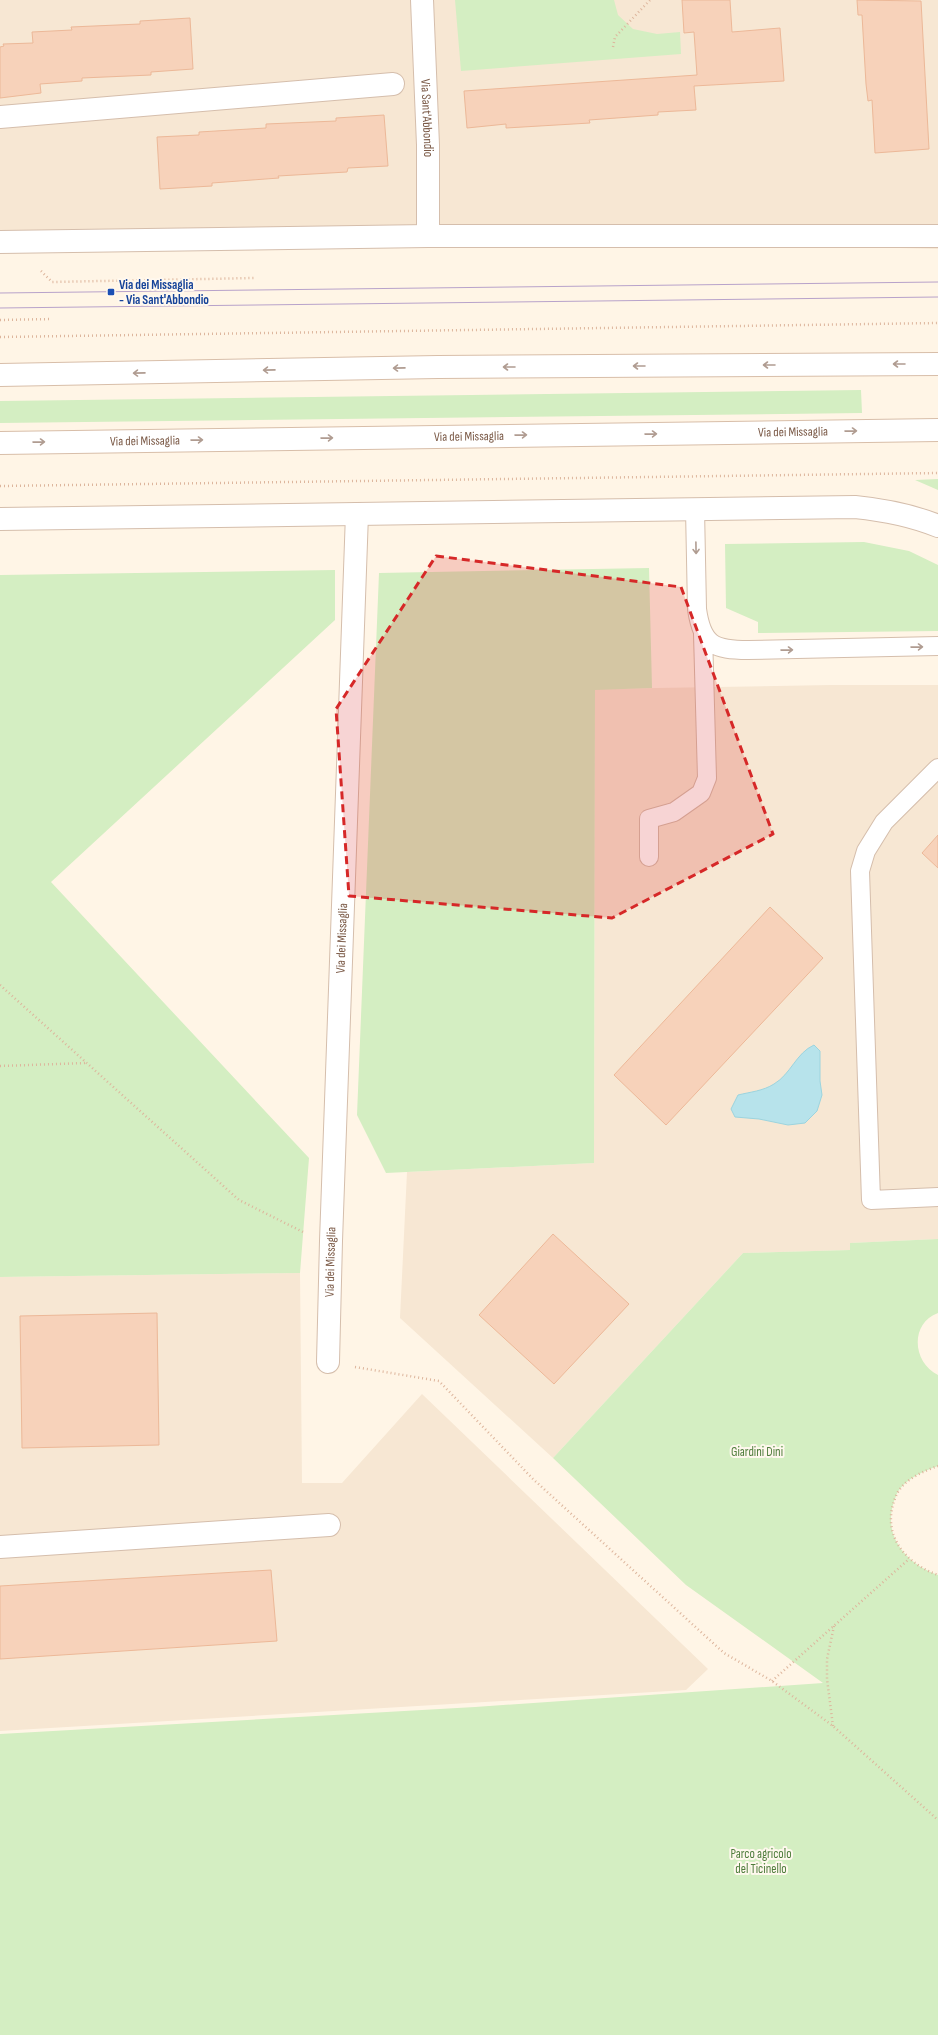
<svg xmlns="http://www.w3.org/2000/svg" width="938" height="2035" font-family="'Sofia Sans Condensed',sans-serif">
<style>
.residential{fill:#f7e7d3}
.green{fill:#d4eec2}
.water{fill:#b7e3eb;stroke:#9cd4de}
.building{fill:#f7d2ba;stroke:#ecb898}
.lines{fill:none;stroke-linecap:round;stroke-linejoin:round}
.lane-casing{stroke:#d5beac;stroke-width:20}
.street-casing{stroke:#d5beac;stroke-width:24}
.secondary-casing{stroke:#d8bea9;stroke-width:24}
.path{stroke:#ddb59c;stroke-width:2.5;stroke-dasharray:1 3;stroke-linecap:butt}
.lane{stroke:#fff;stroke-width:18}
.street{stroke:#fff;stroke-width:22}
.secondary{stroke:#fff;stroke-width:22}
.tram{stroke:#b8a2ca;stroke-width:1}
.oneway{stroke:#b09c91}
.marked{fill:#d62828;fill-opacity:0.2;stroke:#d62828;stroke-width:3;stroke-dasharray:8 5;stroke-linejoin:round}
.transit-dot{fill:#1a4fb4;stroke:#fff8ee;stroke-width:1.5}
.labels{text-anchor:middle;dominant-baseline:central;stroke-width:4;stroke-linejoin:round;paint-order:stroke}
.street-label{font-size:13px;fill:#7b5a47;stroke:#fff8ee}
.transit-label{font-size:13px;font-weight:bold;fill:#164399;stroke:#fff8ee;text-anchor:start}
.park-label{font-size:13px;fill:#4e7c3b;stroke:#fff8ee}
</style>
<rect width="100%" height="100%" fill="#fff5e6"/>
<path class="residential" d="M 0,0 L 938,0 L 938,249 L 428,236 L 0,242 Z
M 831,685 L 938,685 L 938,1239 L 850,1243 L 850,1250 L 743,1253 L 553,1458 L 400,1318 L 407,1172 L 594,1163 L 595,689 Z
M 300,1273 L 302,1483 L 342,1483 L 422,1394 L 708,1669 L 686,1690 L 0,1731 L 0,1277 Z"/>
<path class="green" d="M 455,0 L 614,0 L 618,15 L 633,29 L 657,34 L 680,32 L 681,54 L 461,71 Z
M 861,390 L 862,413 L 0,423 L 0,401 Z
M 938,479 L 938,490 L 915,480 Z
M 864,542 L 909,551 L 938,565 L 938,631 L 758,633 L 758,622 L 726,608 L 725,544 Z
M 649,568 L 652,688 L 595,690 L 594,1163 L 386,1173 L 357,1115 L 379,573 Z
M 335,570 L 335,620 L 51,882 L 309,1158 L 300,1273 L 0,1277 L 0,575 Z
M 938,1239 L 938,1313 C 909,1324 913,1363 938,1375 L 938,1466 C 924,1471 902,1480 896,1496 C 880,1533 904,1563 938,1575 L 938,2035 L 0,2035 L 0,1734 L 475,1707 L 823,1683 L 686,1585 L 553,1458 L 743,1253 L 850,1250 L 850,1243 Z"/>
<path class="water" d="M 814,1045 L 820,1051 L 820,1081 L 822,1095 L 817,1111 L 805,1123 L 788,1125 L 759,1119 L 735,1117 L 731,1109 L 738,1095 C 750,1092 763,1091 774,1084 C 791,1074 796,1053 814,1045 Z"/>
<path class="building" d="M 682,0 L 730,0 L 732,32 L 780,28 L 784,81 L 694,86 L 696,110 L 658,112 L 658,115 L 589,120 L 590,123 L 506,128 L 506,124 L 467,128 L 464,91 L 697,75 L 694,32 L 684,33 Z
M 857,0 L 921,1 L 929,149 L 875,153 L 872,100 L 868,101 L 866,84 L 862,15 L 858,15 Z
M 190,18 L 193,69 L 151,72 L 151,75 L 82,78 L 82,81 L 40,84 L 41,93 L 0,98 L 0,47 L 4,46 L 3,44 L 33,43 L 32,32 L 72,30 L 71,27 L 140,24 L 140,21 Z
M 384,115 L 388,166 L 348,168 L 347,172 L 278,176 L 279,178 L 212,183 L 212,186 L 160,189 L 157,137 L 199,135 L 199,132 L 266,128 L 266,124 L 336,121 L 336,118 Z
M 938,835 L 938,868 L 922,853 Z
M 770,907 L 823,958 L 666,1125 L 614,1075 Z
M 553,1234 L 629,1304 L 554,1384 L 479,1315 Z
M 157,1313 L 159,1445 L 22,1448 L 20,1316 Z
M 271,1570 L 277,1641 L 0,1659 L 0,1586 Z"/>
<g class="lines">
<g class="lane-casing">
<path id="lane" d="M 695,509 L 697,609 C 702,645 714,650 748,650 L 938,646
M 938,768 L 884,822 L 866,851 L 860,871 L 871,1200 L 938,1197
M 649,857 L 649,819 L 674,812 L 701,793 L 707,778 L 703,634"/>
</g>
<g class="street-casing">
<g id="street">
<path id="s1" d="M 422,0 L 428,145 L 428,236"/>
<path d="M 0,117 L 393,84"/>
<path d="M 0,242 L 428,236 L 938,236"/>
<path d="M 0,519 L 855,507 C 885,510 911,515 938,526"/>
<path id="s2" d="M 328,1362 L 331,1241 L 357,514"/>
<path d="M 0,1547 L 329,1525"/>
</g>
</g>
<g class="secondary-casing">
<g id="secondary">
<path d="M 0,375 L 438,367 L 938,364"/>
<path id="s3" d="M 0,443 L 938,430"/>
</g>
</g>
<path class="path" d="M 613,47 L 615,37 L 650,0
M 41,271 L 52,282 L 254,278
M 0,320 L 52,319
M 0,337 L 938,323
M 0,486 L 938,473
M 0,985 L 239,1200 L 303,1232
M 0,1066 L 86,1063
M 355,1367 L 439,1381 L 533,1479 L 724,1653 L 772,1681 L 833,1726 L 938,1820
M 938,1466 C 924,1471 902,1480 896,1496 C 880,1533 904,1563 938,1575
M 772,1681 L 909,1559
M 833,1726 L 827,1679 L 827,1659 L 834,1626"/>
<use href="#lane" class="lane"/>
<use href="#street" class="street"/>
<use href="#secondary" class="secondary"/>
<path class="tram" d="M 0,293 L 938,282
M 0,308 L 938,297"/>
</g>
<defs><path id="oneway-shaft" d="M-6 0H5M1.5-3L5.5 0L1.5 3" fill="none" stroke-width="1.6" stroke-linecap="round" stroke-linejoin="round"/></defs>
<g class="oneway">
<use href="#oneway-shaft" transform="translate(899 364) rotate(180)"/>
<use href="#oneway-shaft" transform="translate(769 365) rotate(180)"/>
<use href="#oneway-shaft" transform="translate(639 366) rotate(180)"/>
<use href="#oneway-shaft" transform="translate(509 367) rotate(180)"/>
<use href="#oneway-shaft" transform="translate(399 368) rotate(179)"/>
<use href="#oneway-shaft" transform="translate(269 370) rotate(179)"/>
<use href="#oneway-shaft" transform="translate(139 373) rotate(179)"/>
<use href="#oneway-shaft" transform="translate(851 431) rotate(-1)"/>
<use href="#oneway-shaft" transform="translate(651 434) rotate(-1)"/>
<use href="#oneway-shaft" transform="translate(521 435) rotate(-1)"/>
<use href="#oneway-shaft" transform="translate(327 438) rotate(-1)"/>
<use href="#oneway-shaft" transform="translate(197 440) rotate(-1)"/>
<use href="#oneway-shaft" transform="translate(39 442) rotate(-1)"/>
<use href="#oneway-shaft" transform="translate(696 548) rotate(89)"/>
<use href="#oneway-shaft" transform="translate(917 647) rotate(-1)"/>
<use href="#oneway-shaft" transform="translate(787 650) rotate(-1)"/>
</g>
<path class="marked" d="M 436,556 L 681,587 L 773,834 L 612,918 L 349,896 L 336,709 Z"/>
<rect class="transit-dot" x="107" y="288" width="8" height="8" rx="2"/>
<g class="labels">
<g class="street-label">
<text stroke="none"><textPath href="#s1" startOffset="118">Via Sant'Abbondio</textPath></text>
<text stroke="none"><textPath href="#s3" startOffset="793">Via dei Missaglia</textPath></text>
<text stroke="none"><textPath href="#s3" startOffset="469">Via dei Missaglia</textPath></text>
<text stroke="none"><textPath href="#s3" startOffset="145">Via dei Missaglia</textPath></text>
<text stroke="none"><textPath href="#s2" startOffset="424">Via dei Missaglia</textPath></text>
<text stroke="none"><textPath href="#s2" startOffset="100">Via dei Missaglia</textPath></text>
</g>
<g class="transit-label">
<text x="119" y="285">Via dei Missaglia<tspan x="119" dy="15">- Via Sant'Abbondio</tspan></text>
</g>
<g class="park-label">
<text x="757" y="1452">Giardini Dini</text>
<text x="761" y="1854">Parco agricolo<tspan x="761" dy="15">del Ticinello</tspan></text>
</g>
</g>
</svg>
